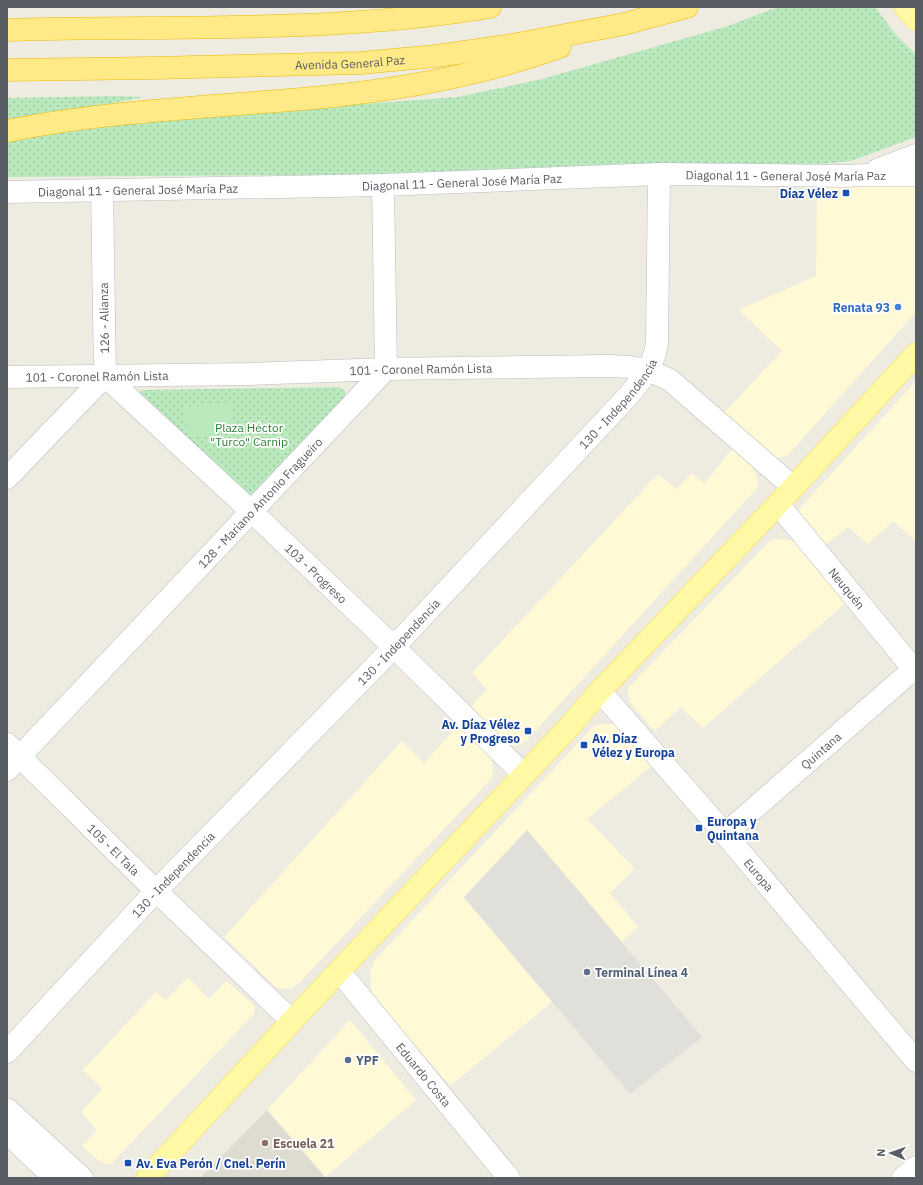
<svg xmlns="http://www.w3.org/2000/svg" width="923" height="1185" font-family="'IBM Plex Sans',sans-serif">
<style>
.commercial{fill:#fff9d5}
.industrial{fill:#e1dfd9}
.education{fill:#dedcd0}
.green{fill:url(#green-dots)}
.pitch{fill:#bae9be}
.lines{fill:none;stroke-linecap:round;stroke-linejoin:round}
.minor-casing{stroke:#b9bbc2;stroke-width:23}
.major-casing{stroke:#ffdb49;stroke-width:23}
.highway-casing{stroke:#efb800;stroke-width:23}
.minor{stroke:#fff;stroke-width:22}
.major{stroke:#fff8a5;stroke-width:22}
.highway{stroke:#ffea87;stroke-width:22}
.transit-dot{fill:#1a4fb4;stroke:#fff;stroke-width:1.5}
.shop-dot{fill:#3f7fe0;stroke:#fff;stroke-width:1.5}
.service-dot{fill:#5c6f8a;stroke:#fff;stroke-width:1.5}
.education-dot{fill:#8d6e63;stroke:#fff;stroke-width:1.5}
.labels{text-anchor:middle;dominant-baseline:central;stroke-width:3.5;stroke-linejoin:round;paint-order:stroke}
.street-label{font-size:12px;fill:#595d64;stroke:#fff}
.transit-label{font-size:12px;font-weight:bold;fill:#164399;stroke:#fff;text-anchor:start}
.shop-label{font-size:12px;font-weight:bold;fill:#366cbe;stroke:#fff;text-anchor:end}
.park-label{font-size:12px;fill:#2b8236;stroke:#fff}
.service-label{font-size:12px;font-weight:bold;fill:#4e5e75;stroke:#fff;text-anchor:start}
.education-label{font-size:12px;font-weight:bold;fill:#785e54;stroke:#fff;text-anchor:start}
</style>
<defs>
<pattern id="green-dots" width="8" height="8" patternUnits="userSpaceOnUse"><rect width="8" height="8" fill="#bae9be"/><path d="M2 2h.1M6 6h.1" fill="none" stroke="#9ac09e" stroke-width="1.8" stroke-linecap="round"/></pattern>
</defs>
<rect width="100%" height="100%" fill="#eeece1"/>
<path class="commercial" d="M 817,184 L 916,184 L 916,312 L 788,455 L 779,458 L 770,458 L 723,414 L 782,351 L 739,310 L 816,276 Z
M 916,381 L 916,541 L 893,521 L 868,544 L 848,527 L 820,549 L 799,512 L 801,507 Z
M 733,448 L 752,467 L 757,477 L 758,487 L 525,742 L 516,745 L 506,744 L 471,707 L 487,689 L 472,673 L 658,474 L 676,489 L 692,473 L 704,484 Z
M 775,539 L 789,540 L 803,544 L 851,598 L 703,728 L 681,707 L 655,731 L 631,704 L 628,695 L 628,688 L 767,544 Z
M 601,724 L 612,724 L 619,726 L 654,764 L 587,819 L 635,869 L 610,893 L 638,927 L 622,942 L 527,830 L 464,898 L 552,1002 L 450,1086 L 372,995 L 370,972 L 375,960 L 593,727 Z
M 459,725 L 487,750 L 492,759 L 493,771 L 492,778 L 299,983 L 292,988 L 284,989 L 276,987 L 224,937 L 402,741 L 424,763 Z
M 188,977 L 209,999 L 226,981 L 255,1006 L 254,1014 L 110,1165 L 101,1162 L 82,1146 L 97,1130 L 81,1112 L 102,1089 L 83,1070 L 156,992 L 166,1000 Z
M 350,1020 L 416,1100 L 325,1177 L 267,1110 Z"/>
<path class="industrial" d="M 527,830 L 702,1037 L 630,1094 L 464,897 Z"/>
<path class="education" d="M 267,1110 L 326,1178 L 200,1178 Z"/>
<path class="green" d="M 778,7 L 875,7 L 896,35 L 916,54 L 916,137 L 851,161 L 801,166 L 431,174 L 7,177 L 7,140 L 121,122 L 457,97 L 542,79 L 728,26 Z
M 118,96 L 144,97 L 7,124 L 7,98 Z
M 339,387 L 345,391 L 345,399 L 253,498 L 139,404 L 136,396 L 139,392 L 143,390 Z"/>
<path class="pitch" d="M 231,402 L 234,432 L 187,437 L 184,407 Z"/>
<g class="lines">
<g class="minor-casing">
<g id="minor">
<path d="M 877,170 L 916,155"/>
<path id="s1" d="M 7,192 L 383,185 L 659,174 L 846,176 L 865,175 L 916,175"/>
<path id="s2" d="M 105,376 L 251,511 L 394,647 L 524,775"/>
<path id="s3" d="M 7,377 L 250,374 L 386,369 L 608,366 L 630,367 L 648,370 L 670,380 L 793,487"/>
<path d="M 7,478 L 105,376 L 102,190"/>
<path id="s4" d="M 778,504 L 916,672"/>
<path id="s5" d="M 600,691 L 725,834 L 916,1061"/>
<path id="s6" d="M 7,744 L 156,891 L 292,1021"/>
<path id="s7" d="M 7,770 L 386,369 L 383,185"/>
<path id="s8" d="M 725,834 L 916,667"/>
<path id="s9" d="M 339,971 L 509,1178"/>
<path id="s10" d="M 7,1052 L 156,891 L 394,647 L 629,395 C 643,377 653,367 657,344 L 659,174"/>
<path d="M 7,1109 L 82,1178"/>
<path d="M 7,1133 L 55,1178"/>
<path d="M 903,1178 L 916,1167"/>
</g>
</g>
<g class="major-casing">
<path id="major" d="M 905,7 L 916,19
M 147,1178 L 292,1021 L 569,727 L 600,691 L 778,504 L 916,354"/>
</g>
<g class="highway-casing">
<g id="highway">
<path d="M 7,30 C 168,25 331,34 490,7"/>
<path id="s11" d="M 7,70 L 153,68 L 361,63 L 436,56 L 512,45 L 624,24 L 687,7"/>
<path d="M 7,131 C 96,113 187,108 278,101 C 299,99 320,98 341,95 C 415,87 490,72 560,47"/>
</g>
</g>
<use href="#minor" class="minor"/>
<use href="#major" class="major"/>
<use href="#highway" class="highway"/>
</g>
<g class="transit-dot">
<rect x="842" y="189" width="8" height="8" rx="2"/>
<rect x="524" y="727" width="8" height="8" rx="2"/>
<rect x="580" y="741" width="8" height="8" rx="2"/>
<rect x="695" y="824" width="8" height="8" rx="2"/>
<rect x="124" y="1159" width="8" height="8" rx="2"/>
</g>
<circle class="shop-dot" cx="898" cy="307" r="4"/>
<g class="service-dot">
<circle cx="587" cy="972" r="4"/>
<circle cx="348" cy="1060" r="4"/>
</g>
<circle class="education-dot" cx="265" cy="1143" r="4"/>
<g class="labels">
<g class="street-label">
<text stroke="none"><textPath href="#s11" startOffset="343">Avenida General Paz</textPath></text>
<text stroke="none"><textPath href="#s1" startOffset="779">Diagonal 11 - General José María Paz</textPath></text>
<text stroke="none"><textPath href="#s1" startOffset="455">Diagonal 11 - General José María Paz</textPath></text>
<text stroke="none"><textPath href="#s1" startOffset="131">Diagonal 11 - General José María Paz</textPath></text>
<text transform="translate(104 318) rotate(-91)">126 - Alianza</text>
<text stroke="none"><textPath href="#s3" startOffset="414">101 - Coronel Ramón Lista</textPath></text>
<text stroke="none"><textPath href="#s3" startOffset="90">101 - Coronel Ramón Lista</textPath></text>
<text stroke="none"><textPath href="#s10" startOffset="891">130 - Independencia</textPath></text>
<text stroke="none"><textPath href="#s7" startOffset="368">128 - Mariano Antonio Fragueiro</textPath></text>
<text stroke="none"><textPath href="#s2" startOffset="289">103 - Progreso</textPath></text>
<text stroke="none"><textPath href="#s4" startOffset="109">Neuquén</textPath></text>
<text stroke="none"><textPath href="#s10" startOffset="567">130 - Independencia</textPath></text>
<text stroke="none"><textPath href="#s8" startOffset="127">Quintana</textPath></text>
<text stroke="none"><textPath href="#s6" startOffset="150">105 - El Tala</textPath></text>
<text stroke="none"><textPath href="#s10" startOffset="243">130 - Independencia</textPath></text>
<text stroke="none"><textPath href="#s5" startOffset="243">Europa</textPath></text>
<text stroke="none"><textPath href="#s9" startOffset="134">Eduardo Costa</textPath></text>
</g>
<g class="transit-label">
<text x="838" y="193" text-anchor="end">Díaz Vélez</text>
<text x="520" y="724" text-anchor="end">Av. Díaz Vélez<tspan x="520" dy="14">y Progreso</tspan></text>
<text x="592" y="738">Av. Díaz<tspan x="592" dy="14">Vélez y Europa</tspan></text>
<text x="707" y="821">Europa y<tspan x="707" dy="14">Quintana</tspan></text>
<text x="136" y="1163">Av. Eva Perón / Cnel. Perín</text>
</g>
<g class="shop-label">
<text x="890" y="307">Renata 93</text>
</g>
<g class="park-label">
<text x="249" y="427">Plaza Héctor<tspan x="249" dy="14">"Turco" Carnip</tspan></text>
</g>
<g class="service-label">
<text x="595" y="972">Terminal Línea 4</text>
<text x="356" y="1060">YPF</text>
</g>
<g class="education-label">
<text x="273" y="1143">Escuela 21</text>
</g>
</g>
<rect width="923" height="1185" fill="none" stroke="#595d64" stroke-width="16"/>
<g transform="translate(891 1153) rotate(272)" stroke="#ffffff" stroke-width="3" paint-order="stroke">
<path d="M0-3L7 15L0 10L-7 15Z" fill="#595d64"/>
<text y="-6" font-size="11" font-weight="bold" text-anchor="middle" fill="#595d64">N</text>
</g>
</svg>
